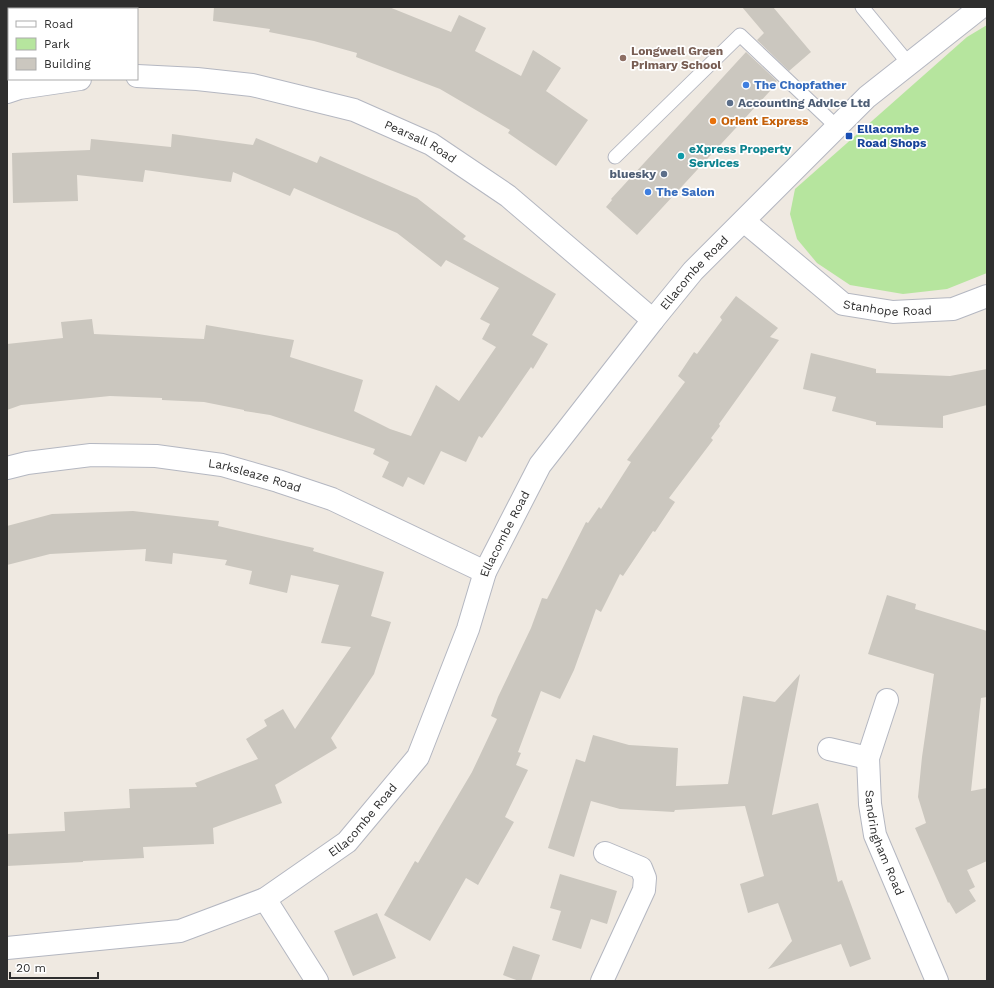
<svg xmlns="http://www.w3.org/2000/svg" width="994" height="988" font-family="'Work Sans',sans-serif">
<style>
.green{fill:#b6e59e}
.building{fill:#cbc7bf}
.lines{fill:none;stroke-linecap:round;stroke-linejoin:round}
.lane-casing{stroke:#b4b7c1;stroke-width:15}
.street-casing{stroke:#b4b7c1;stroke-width:24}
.lane{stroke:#fff;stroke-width:13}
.street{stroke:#fff;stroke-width:22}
.education-dot{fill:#8d6e63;stroke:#fff;stroke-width:1.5}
.shop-dot{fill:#3f7fe0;stroke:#fff;stroke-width:1.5}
.service-dot{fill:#5c6f8a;stroke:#fff;stroke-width:1.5}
.food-dot{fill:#e8710a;stroke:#fff;stroke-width:1.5}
.transit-dot{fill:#1a4fb4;stroke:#fff;stroke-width:1.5}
.culture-dot{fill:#0f9aa8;stroke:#fff;stroke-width:1.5}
.labels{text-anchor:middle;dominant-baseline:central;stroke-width:3.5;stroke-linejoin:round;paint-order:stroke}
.education-label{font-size:12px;font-weight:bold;fill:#785e54;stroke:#fff;text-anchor:start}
.shop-label{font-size:12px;font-weight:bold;fill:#366cbe;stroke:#fff;text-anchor:start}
.service-label{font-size:12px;font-weight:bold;fill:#4e5e75;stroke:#fff;text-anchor:start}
.food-label{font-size:12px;font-weight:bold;fill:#c56008;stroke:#fff;text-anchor:start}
.transit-label{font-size:12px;font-weight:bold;fill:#164399;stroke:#fff;text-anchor:start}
.street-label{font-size:12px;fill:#2e2e2e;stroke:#fff}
.culture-label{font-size:12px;font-weight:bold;fill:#0d838f;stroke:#fff;text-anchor:start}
</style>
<rect width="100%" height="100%" fill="#efe9e1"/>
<path class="green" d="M 987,25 L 987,273 L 947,289 L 903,294 L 850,285 L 817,263 L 797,239 L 790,214 L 795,189 L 967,37 Z"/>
<path class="building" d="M 214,7 L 389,7 L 451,32 L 459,15 L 486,28 L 475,51 L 521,76 L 533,50 L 561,68 L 546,91 L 588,120 L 556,166 L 508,133 L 510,130 L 440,89 L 356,57 L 357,53 L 314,41 L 269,32 L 270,29 L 213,21 Z
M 742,7 L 773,7 L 811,52 L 789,71 L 757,40 L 764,33 Z
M 746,52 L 777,81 L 768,89 L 770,91 L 637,235 L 606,207 L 612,200 L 611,199 Z
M 172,134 L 253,145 L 256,138 L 317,163 L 320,156 L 417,198 L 466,236 L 463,239 L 556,294 L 532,335 L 548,344 L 533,369 L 531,367 L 482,438 L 479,436 L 466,462 L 441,451 L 424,485 L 408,477 L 403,487 L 382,477 L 389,462 L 373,454 L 375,449 L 270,415 L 244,411 L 244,410 L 204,402 L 162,400 L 162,398 L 110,396 L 21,405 L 7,410 L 7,344 L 63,338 L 61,322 L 92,319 L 94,334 L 204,339 L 206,325 L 294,340 L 290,357 L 363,380 L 354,411 L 390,429 L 411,436 L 436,385 L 459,401 L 496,347 L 482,339 L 490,324 L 480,319 L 499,288 L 446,260 L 441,267 L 397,233 L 294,188 L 290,196 L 233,172 L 231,182 L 145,170 L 143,182 L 77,175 L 78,201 L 13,203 L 12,153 L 90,150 L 91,139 L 171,147 Z
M 736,296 L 778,328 L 770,337 L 779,340 L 719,424 L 720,426 L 711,438 L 713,440 L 669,498 L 675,502 L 655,532 L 653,531 L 623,576 L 620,574 L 601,612 L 596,609 L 574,670 L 560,699 L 541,691 L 518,752 L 521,753 L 516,765 L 528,770 L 505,817 L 514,822 L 478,885 L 466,878 L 430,941 L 384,915 L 415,861 L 418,863 L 472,772 L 497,719 L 491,716 L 498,697 L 531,628 L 542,598 L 547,599 L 586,522 L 588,523 L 599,507 L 601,509 L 631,462 L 627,460 L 685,382 L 678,376 L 694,352 L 697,354 L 722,320 L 720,317 Z
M 811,353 L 876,369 L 876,373 L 950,376 L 987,369 L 987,405 L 943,416 L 943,428 L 876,425 L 876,422 L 832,411 L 836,397 L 803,389 Z
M 133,511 L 219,521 L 218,526 L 314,548 L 313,551 L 384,572 L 371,616 L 391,622 L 374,674 L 331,738 L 337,748 L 275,785 L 282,803 L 213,828 L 214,844 L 143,847 L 144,858 L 83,861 L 83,862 L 7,866 L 7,834 L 65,831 L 64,812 L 130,808 L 129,789 L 197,787 L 195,783 L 258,759 L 246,739 L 267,726 L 264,720 L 283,709 L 295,729 L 351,647 L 321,643 L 339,585 L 291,575 L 287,593 L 249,584 L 252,571 L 225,565 L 227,560 L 173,553 L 172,564 L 145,561 L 146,549 L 50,554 L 7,565 L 7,526 L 52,514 Z
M 887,595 L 916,604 L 915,609 L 987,631 L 987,697 L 981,698 L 971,791 L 987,788 L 987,861 L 967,870 L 975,887 L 969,890 L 976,901 L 956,914 L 949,902 L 948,903 L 915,828 L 926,823 L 918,797 L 922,757 L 934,674 L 868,654 Z
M 800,674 L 772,815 L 818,803 L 838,882 L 842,880 L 871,959 L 850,967 L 841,944 L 768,969 L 792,941 L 778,903 L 748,913 L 740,884 L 764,876 L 745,806 L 675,810 L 674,812 L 620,809 L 591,801 L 574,857 L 548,848 L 576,759 L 585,762 L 593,735 L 629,745 L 678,748 L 676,786 L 728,784 L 743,696 L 775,702 Z
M 560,874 L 617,891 L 607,924 L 591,919 L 581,949 L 552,940 L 561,911 L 550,908 Z
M 377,913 L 396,958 L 353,976 L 334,931 Z
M 513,946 L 540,955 L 531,981 L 519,981 L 503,975 Z"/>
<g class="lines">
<g class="lane-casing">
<path id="lane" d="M 862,7 L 909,64
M 615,157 L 740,35 L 837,127"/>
</g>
<g class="street-casing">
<g id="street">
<path d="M 7,53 L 9,59"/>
<path id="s1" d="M 137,76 L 197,79 L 252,85 L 354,110 L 431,144 L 508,196 L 653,320"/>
<path d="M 7,92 L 19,88 L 80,79"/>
<path id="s2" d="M 744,221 L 843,304 L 893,312 L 953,309 L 987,296"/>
<path id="s3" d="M 7,468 L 27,463 L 91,455 L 156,456 L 222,465 L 278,481 L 332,499 L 485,572"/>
<path id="s4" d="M 887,700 L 868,758 L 870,804 L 875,835 L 937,981"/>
<path d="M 829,749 L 868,758"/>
<path d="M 265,899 L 317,981"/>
<path id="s5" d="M 7,948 L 180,931 L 265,899 L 347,842 L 418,757 L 468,629 L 485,572 L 540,465 L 653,320 L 693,271 L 867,97 L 981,7"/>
<path d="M 602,981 L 644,890 L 645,878 L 641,868 L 605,853"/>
</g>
</g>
<use href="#lane" class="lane"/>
<use href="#street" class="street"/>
</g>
<circle class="education-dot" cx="623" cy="58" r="4"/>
<g class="shop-dot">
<circle cx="746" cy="85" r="4"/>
<circle cx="648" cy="192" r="4"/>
</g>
<g class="service-dot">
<circle cx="730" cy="103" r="4"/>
<circle cx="664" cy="174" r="4"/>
</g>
<circle class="food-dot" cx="713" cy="121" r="4"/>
<rect class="transit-dot" x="845" y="132" width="8" height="8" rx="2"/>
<circle class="culture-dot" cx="681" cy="156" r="4"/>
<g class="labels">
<g class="education-label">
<text x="631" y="51">Longwell Green<tspan x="631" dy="14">Primary School</tspan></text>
</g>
<g class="shop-label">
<text x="754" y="85">The Chopfather</text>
<text x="656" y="192">The Salon</text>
</g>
<g class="service-label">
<text x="738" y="103">Accounting Advice Ltd</text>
<text x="656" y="174" text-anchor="end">bluesky</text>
</g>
<g class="food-label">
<text x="721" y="121">Orient Express</text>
</g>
<g class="transit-label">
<text x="857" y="129">Ellacombe<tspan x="857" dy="14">Road Shops</tspan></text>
</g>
<g class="street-label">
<text stroke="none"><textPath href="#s1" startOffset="294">Pearsall Road</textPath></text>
<text stroke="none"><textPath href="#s5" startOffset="1039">Ellacombe Road</textPath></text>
<text stroke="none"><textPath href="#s2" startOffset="174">Stanhope Road</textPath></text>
<text stroke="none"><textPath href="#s3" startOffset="251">Larksleaze Road</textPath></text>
<text stroke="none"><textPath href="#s5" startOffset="715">Ellacombe Road</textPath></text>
<text stroke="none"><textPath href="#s5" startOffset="391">Ellacombe Road</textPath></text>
<text stroke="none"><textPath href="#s4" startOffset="148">Sandringham Road</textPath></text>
</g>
<g class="culture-label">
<text x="689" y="149">eXpress Property<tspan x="689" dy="14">Services</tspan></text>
</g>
</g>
<rect width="994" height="988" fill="none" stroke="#2e2e2e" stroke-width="16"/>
<rect x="8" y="8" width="130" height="72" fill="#ffffff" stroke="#ababab"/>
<rect x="16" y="21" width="20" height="6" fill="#ffffff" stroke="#ababab"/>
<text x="44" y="28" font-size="12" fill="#2e2e2e">Road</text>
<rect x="16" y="38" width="20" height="12" fill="#b6e59e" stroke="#ababab"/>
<text x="44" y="48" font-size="12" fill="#2e2e2e">Park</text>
<rect x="16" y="58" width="20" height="12" fill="#cbc7bf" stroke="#ababab"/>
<text x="44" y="68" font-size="12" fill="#2e2e2e">Building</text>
<path d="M10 972v6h88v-6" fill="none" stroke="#2e2e2e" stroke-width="2"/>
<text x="16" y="972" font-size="12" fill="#2e2e2e" stroke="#ffffff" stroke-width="3" paint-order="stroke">20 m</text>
</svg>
